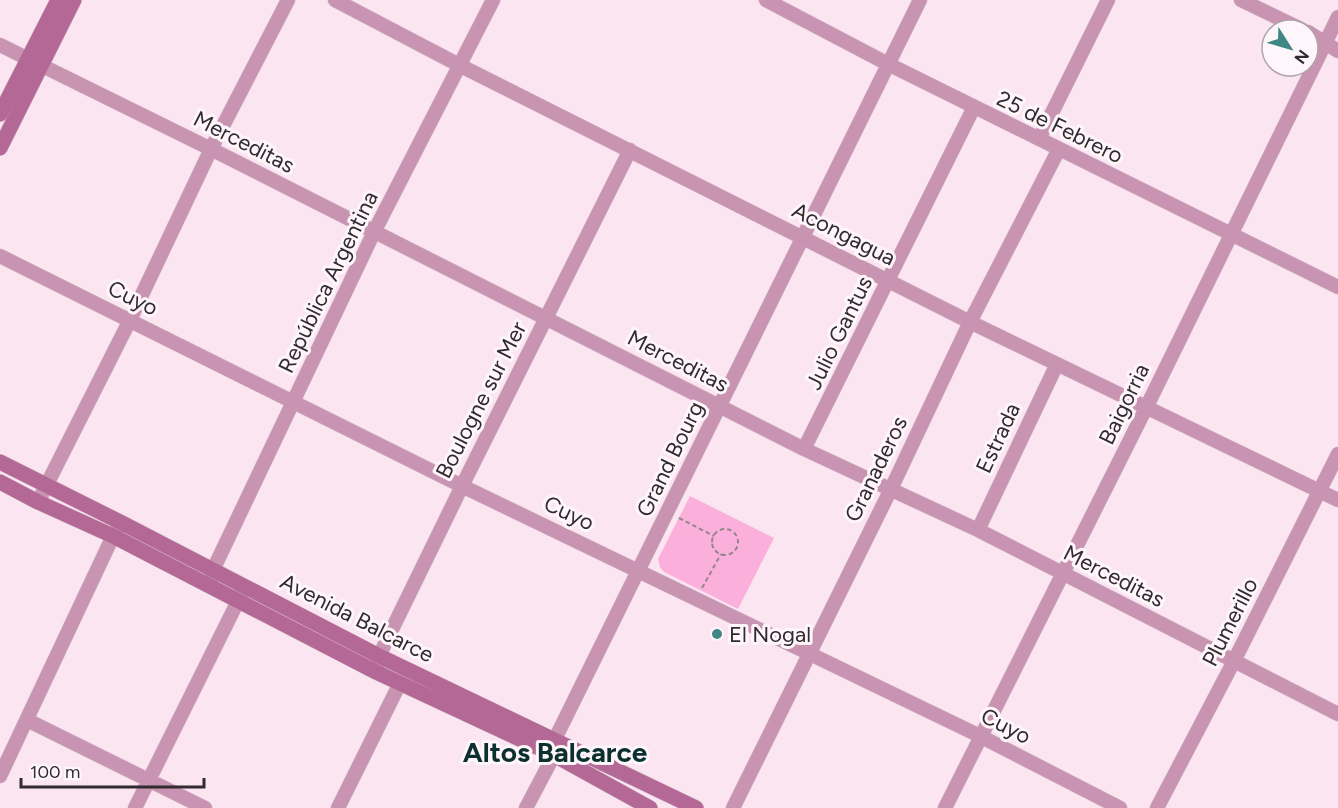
<svg xmlns="http://www.w3.org/2000/svg" width="1338" height="808" font-family="Figtree,sans-serif">
<style>
.green{fill:#fbb0db}
.lines{fill:none;stroke-linecap:round;stroke-linejoin:round}
.street-casing{stroke:#d6c3cd;stroke-width:15}
.secondary-casing{stroke:#d6c3cd;stroke-width:16}
.path{stroke:#94868d;stroke-width:2;stroke-dasharray:4.5 3;stroke-linecap:butt}
.street{stroke:#c994b2;stroke-width:14}
.secondary{stroke:#b46896;stroke-width:15}
.poi-dot{fill:#408887;stroke:#fff6fb;stroke-width:2}
.labels{text-anchor:middle;dominant-baseline:central;stroke-width:6;stroke-linejoin:round;paint-order:stroke}
.street-label{font-size:22px;fill:#312a2e;stroke:#fff6fb}
.poi-label{font-size:22px;fill:#312a2e;stroke:#fff6fb;text-anchor:start}
.district-label{font-size:28px;font-weight:bold;fill:#0c302f;stroke:#fff6fb}
</style>
<rect width="100%" height="100%" fill="#fae5f0"/>
<path class="green" d="M 690,496 L 774,538 L 738,609 L 664,572 L 660,567 L 658,559 Z"/>
<g class="lines">
<g class="street-casing">
<path id="street" d="M 335,0 L 459,65 L 970,322 L 1338,500
M 766,0 L 888,64 L 1338,287
M 1241,0 L 1303,30
M 1308,32 L 1338,51
M 0,45 L 211,149 L 804,449 L 978,530 L 1338,714
M 1039,139 L 1108,0
M 0,256 L 462,486 L 980,736 L 1120,808
M 804,449 L 974,107
M 38,502 L 130,320 L 211,149 L 288,0
M 978,530 L 1057,364
M 211,581 L 213,570 L 374,232 L 493,0
M 377,667 L 379,656 L 462,486 L 630,150
M 27,720 L 205,808
M 0,776 L 113,536 L 122,523
M 135,808 L 243,591
M 338,808 L 400,683
M 526,808 L 554,755 L 555,739 L 920,0
M 733,808 L 891,489 L 970,322 L 1059,149
M 945,808 L 1147,406 L 1338,17
M 1157,808 L 1234,661 L 1338,454"/>
</g>
<g class="secondary-casing">
<path id="secondary" d="M 0,114 L 58,0
M 0,148 L 74,0
M 0,462 L 122,523 L 379,656 L 696,808
M 0,482 L 38,502 L 113,536 L 376,672 L 554,755 L 650,808"/>
</g>
<path class="path" d="M 679,518 L 714,536
M712 542a13 13 0 1 1 26 0a13 13 0 1 1-26 0Z
M 702,588 L 721,554"/>
<use href="#street" class="street"/>
<use href="#secondary" class="secondary"/>
</g>
<circle class="poi-dot" cx="717" cy="634" r="6"/>
<g class="labels">
<g class="street-label">
<text transform="translate(1060 127) rotate(26)">25 de Febrero</text>
<text transform="translate(244 142) rotate(27)">Merceditas</text>
<text transform="translate(844 234) rotate(27)">Acongagua</text>
<text transform="translate(328 282) rotate(-64)">República Argentina</text>
<text transform="translate(133 298) rotate(26)">Cuyo</text>
<text transform="translate(839 333) rotate(-64)">Julio Gantus</text>
<text transform="translate(678 361) rotate(27)">Merceditas</text>
<text transform="translate(481 400) rotate(-63)">Boulogne sur Mer</text>
<text transform="translate(1124 404) rotate(-64)">Baigorria</text>
<text transform="translate(998 438) rotate(-65)">Estrada</text>
<text transform="translate(670 459) rotate(-64)">Grand Bourg</text>
<text transform="translate(876 469) rotate(-64)">Granaderos</text>
<text transform="translate(569 513) rotate(25)">Cuyo</text>
<text transform="translate(1114 576) rotate(27)">Merceditas</text>
<text transform="translate(357 618) rotate(27)">Avenida Balcarce</text>
<text transform="translate(1230 622) rotate(-63)">Plumerillo</text>
<text transform="translate(1006 726) rotate(27)">Cuyo</text>
</g>
<g class="poi-label">
<text x="729" y="634">El Nogal</text>
</g>
<g class="district-label">
<text x="555" y="752">Altos Balcarce</text>
</g>
</g>
<g transform="translate(1290 48) rotate(127)"><circle r="28" fill="#fff6fb" stroke="#ada4a9" stroke-width="1.5"/>
<path d="M0-4.5L10 22L0 15L-10 22Z" fill="#408887"/>
<text y="-9" font-size="16" font-weight="bold" text-anchor="middle" fill="#312a2e">N</text>
</g>
<path d="M21 778v9h183v-9" fill="none" stroke="#312a2e" stroke-width="3"/>
<text x="30" y="778" font-size="18" fill="#312a2e" stroke="#fff6fb" stroke-width="4.5" paint-order="stroke">100 m</text>
</svg>
